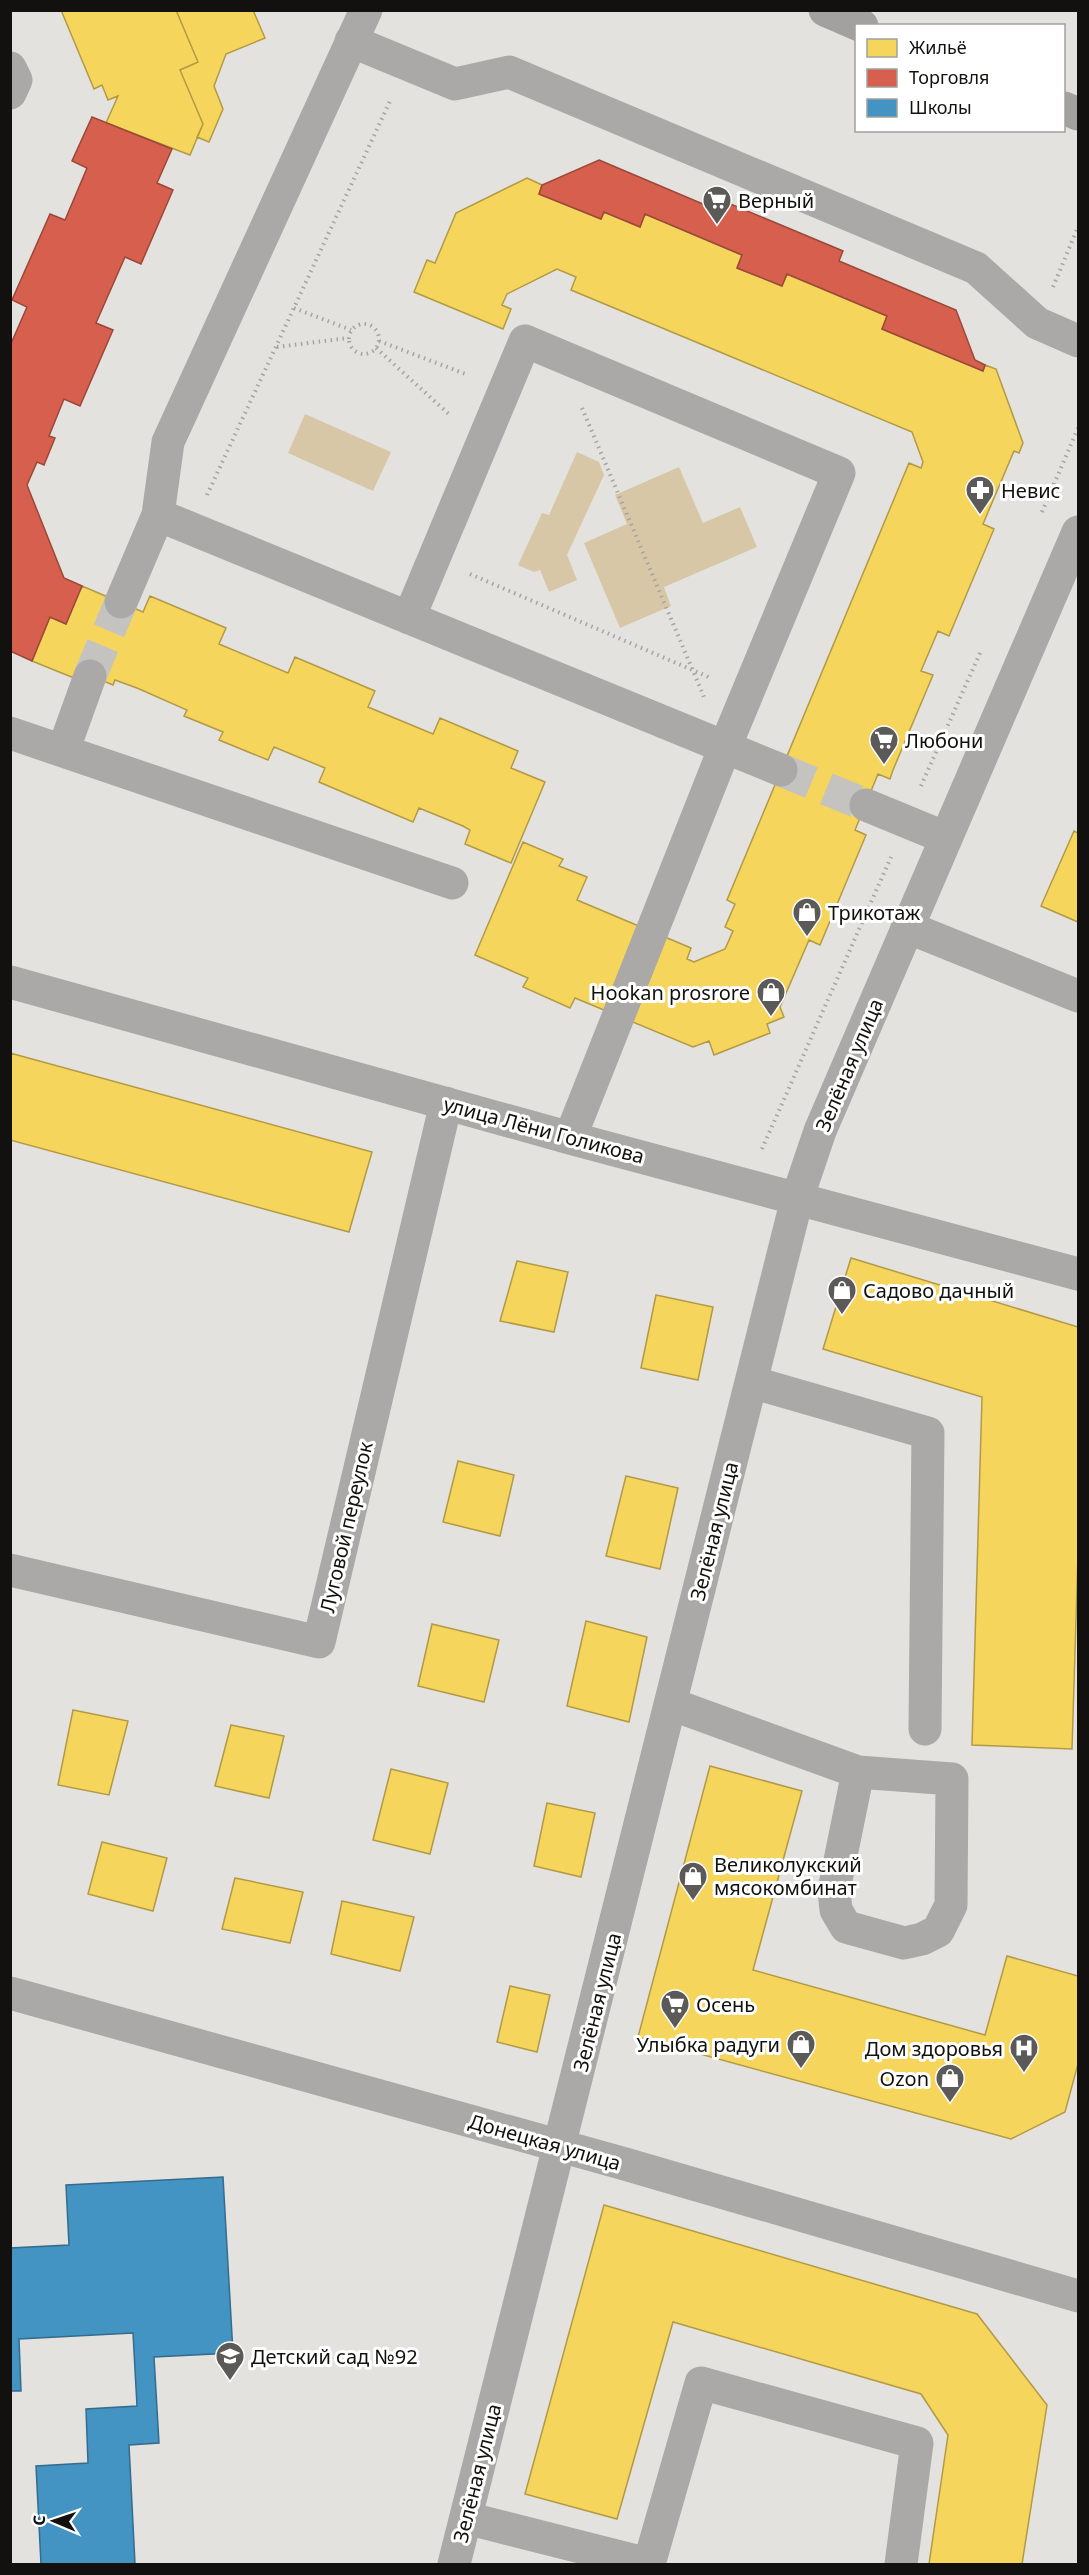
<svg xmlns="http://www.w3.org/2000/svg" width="1089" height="2575" font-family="'Noto Sans',sans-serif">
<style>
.green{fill:#d8c7a7}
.homes{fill:#f6d55c;stroke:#b29a45;stroke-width:1.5}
.shops{fill:#d6604d;stroke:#9b483a;stroke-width:1.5}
.schools{fill:#4393c3;stroke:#346c8d;stroke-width:1.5}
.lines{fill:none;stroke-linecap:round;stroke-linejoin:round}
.minor-tunnel{stroke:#c4c3c0;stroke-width:33;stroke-dasharray:33 16;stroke-linecap:butt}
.path{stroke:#a4a4a3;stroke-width:4;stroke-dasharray:1.5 4.5;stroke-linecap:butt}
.minor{stroke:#aaa9a8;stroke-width:33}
.major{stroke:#a3a19f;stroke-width:33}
.labels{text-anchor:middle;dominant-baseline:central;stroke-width:6;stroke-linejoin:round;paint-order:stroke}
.poi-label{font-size:20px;fill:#12110f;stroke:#fff;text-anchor:start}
.street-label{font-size:20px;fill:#12110f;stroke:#fff}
</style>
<rect width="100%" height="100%" fill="#e4e2df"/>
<path class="green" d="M 305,414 L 391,452 L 373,491 L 288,453 Z
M 577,452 L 599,462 L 604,475 L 567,555 L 577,580 L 549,592 L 540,570 L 534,572 L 518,565 L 542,513 L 549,515 Z
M 679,467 L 703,523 L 740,507 L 757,547 L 664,587 L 671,606 L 620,628 L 584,543 L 627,524 L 615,495 Z"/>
<path class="homes" d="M 61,10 L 176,10 L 198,62 L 180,70 L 203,124 L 190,155 L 106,123 L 118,96 L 108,100 L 102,85 L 94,89 Z
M 176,10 L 253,10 L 265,38 L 226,54 L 214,86 L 223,109 L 209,142 L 197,137 L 203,124 L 180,70 L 198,62 Z
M 527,178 L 542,185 L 539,194 L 601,219 L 604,212 L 640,227 L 645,214 L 742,255 L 737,268 L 782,286 L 787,274 L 887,316 L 882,329 L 983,371 L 985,365 L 996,369 L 1023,443 L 1019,453 L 1014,451 L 983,524 L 994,529 L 949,636 L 938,631 L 921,671 L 933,675 L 893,770 L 890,779 L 878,774 L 855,830 L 866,835 L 820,945 L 809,940 L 780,1007 L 784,1017 L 767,1024 L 770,1033 L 714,1055 L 709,1041 L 693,1047 L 575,998 L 570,1008 L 523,987 L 528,978 L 475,955 L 523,842 L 563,859 L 559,866 L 587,877 L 577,900 L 691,948 L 687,959 L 694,962 L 725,949 L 733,931 L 725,927 L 735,904 L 727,900 L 909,463 L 921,468 L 923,462 L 912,432 L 571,290 L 576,277 L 557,269 L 507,294 L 502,305 L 511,309 L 503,329 L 414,292 L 427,260 L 435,263 L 456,213 Z
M 82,586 L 143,612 L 150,596 L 226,628 L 219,644 L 288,673 L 295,657 L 375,691 L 368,707 L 433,734 L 440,718 L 518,751 L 511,768 L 545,782 L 511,863 L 465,844 L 470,830 L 463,826 L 419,808 L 413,822 L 319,782 L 325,768 L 274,747 L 268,760 L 219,740 L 223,732 L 184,716 L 187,710 L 137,688 L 115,680 L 113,685 L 77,670 L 74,678 L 32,661 L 50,617 L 66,624 Z
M 1074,831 L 1078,833 L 1078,922 L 1041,906 Z
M 10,1053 L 372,1152 L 349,1232 L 10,1140 Z
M 851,1258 L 1078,1327 L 1078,1555 L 1072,1749 L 972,1745 L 982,1397 L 823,1349 Z
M 517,1261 L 568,1272 L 554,1332 L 500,1321 Z
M 656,1295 L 713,1307 L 698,1380 L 641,1368 Z
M 458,1461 L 514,1475 L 500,1536 L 443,1522 Z
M 626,1476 L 678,1488 L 660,1569 L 606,1556 Z
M 586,1621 L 647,1637 L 629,1722 L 567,1706 Z
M 432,1624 L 499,1640 L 484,1702 L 418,1686 Z
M 73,1710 L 128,1721 L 109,1795 L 58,1785 Z
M 231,1725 L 284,1736 L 269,1798 L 215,1786 Z
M 710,1766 L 802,1791 L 753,1970 L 985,2035 L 1007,1956 L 1078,1976 L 1078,2064 L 1065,2112 L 1011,2139 L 638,2037 Z
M 391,1769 L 448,1783 L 430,1854 L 373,1840 Z
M 547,1803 L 595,1813 L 581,1877 L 534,1866 Z
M 102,1842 L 167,1858 L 153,1911 L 88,1894 Z
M 235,1878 L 303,1892 L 290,1943 L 222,1929 Z
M 342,1901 L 414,1917 L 400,1971 L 331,1954 Z
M 510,1986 L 550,1995 L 537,2052 L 497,2042 Z
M 604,2205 L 977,2314 L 1047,2405 L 1022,2564 L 929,2564 L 948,2435 L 921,2394 L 673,2322 L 617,2519 L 525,2494 Z"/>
<path class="shops" d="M 92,117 L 172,149 L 157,183 L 173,190 L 141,264 L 125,257 L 96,323 L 113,330 L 80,406 L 64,399 L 49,436 L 55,438 L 44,465 L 37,462 L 27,485 L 64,578 L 82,586 L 66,624 L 50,617 L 32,661 L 10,651 L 10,346 L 27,307 L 12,300 L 50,214 L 65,220 L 87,168 L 72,161 Z
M 599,160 L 717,210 L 721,200 L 843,251 L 839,261 L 956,310 L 975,360 L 985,365 L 983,371 L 882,329 L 887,316 L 787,274 L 782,286 L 737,268 L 742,255 L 645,214 L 640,227 L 604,212 L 601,219 L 539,194 L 542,185 Z"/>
<path class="schools" d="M 223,2177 L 233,2353 L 154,2357 L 159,2443 L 129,2445 L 135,2564 L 41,2564 L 36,2466 L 88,2463 L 86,2409 L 137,2406 L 133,2333 L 19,2339 L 21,2391 L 10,2391 L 10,2248 L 69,2245 L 66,2185 Z"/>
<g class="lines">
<path class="minor-tunnel" d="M 90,676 L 121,602
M 781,770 L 866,805"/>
<path class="path" d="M 1053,287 L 1078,227
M 294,308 L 351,330
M349 339a15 15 0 1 1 30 0a15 15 0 1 1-30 0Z
M 379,341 L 468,375
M 277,347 L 348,338
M 376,348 L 451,416
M 582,408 L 704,697
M 207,495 L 391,99
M 1042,512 L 1078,428
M 470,574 L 711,678
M 921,786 L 980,653
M 762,1149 L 891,857"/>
<path class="minor" d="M 351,41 L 455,84 L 509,72 L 976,268 L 1037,323 L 1078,341
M 10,68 L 16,80 L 10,93
M 158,515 L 781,770
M 121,602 L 158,515 L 168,442 L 366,10
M 409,618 L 525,341 L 839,473 L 725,747 L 570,1138
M 10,733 L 452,883
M 63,751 L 90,676
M 866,805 L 946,838
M 907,927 L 1078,996
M 10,982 L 570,1138 L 1078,1274
M 751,1382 L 928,1433 L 925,1729
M 10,1570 L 319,1642 L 446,1103
M 671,1704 L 858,1772 L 952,1779 L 951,1905 L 938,1931 L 922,1939 L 904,1943 L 846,1927 L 836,1910 L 834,1890 L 858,1772
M 10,1993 L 625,2164 L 1078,2296
M 466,2518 L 648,2564
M 454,2564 L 797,1199 L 820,1131 L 1078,532
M 649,2564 L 701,2383 L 917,2443 L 901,2564"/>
<path class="major" d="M 825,10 L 862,26
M 1064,108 L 1078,114"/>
</g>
<defs>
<g id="supermarket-pin" transform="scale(1.5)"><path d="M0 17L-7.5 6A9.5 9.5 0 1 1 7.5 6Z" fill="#5c5a58" stroke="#fff"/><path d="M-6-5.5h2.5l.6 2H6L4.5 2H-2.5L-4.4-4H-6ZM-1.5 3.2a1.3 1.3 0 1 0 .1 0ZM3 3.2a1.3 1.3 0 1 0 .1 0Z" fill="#fff"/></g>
<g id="pharmacy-pin" transform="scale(1.5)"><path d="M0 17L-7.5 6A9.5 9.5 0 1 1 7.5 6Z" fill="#5c5a58" stroke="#fff"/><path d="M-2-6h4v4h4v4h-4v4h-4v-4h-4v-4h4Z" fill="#fff"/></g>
<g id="shop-pin" transform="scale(1.5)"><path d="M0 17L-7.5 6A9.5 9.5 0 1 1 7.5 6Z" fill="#5c5a58" stroke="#fff"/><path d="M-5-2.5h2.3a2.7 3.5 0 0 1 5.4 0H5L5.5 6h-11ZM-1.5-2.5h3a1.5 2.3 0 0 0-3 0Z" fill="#fff"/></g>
<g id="hospital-pin" transform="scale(1.5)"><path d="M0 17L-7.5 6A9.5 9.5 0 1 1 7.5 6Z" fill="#5c5a58" stroke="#fff"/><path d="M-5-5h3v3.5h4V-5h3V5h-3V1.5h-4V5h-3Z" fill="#fff"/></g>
<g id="school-pin" transform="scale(1.5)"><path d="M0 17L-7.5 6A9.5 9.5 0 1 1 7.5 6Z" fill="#5c5a58" stroke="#fff"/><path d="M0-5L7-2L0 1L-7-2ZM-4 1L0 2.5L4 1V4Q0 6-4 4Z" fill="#fff"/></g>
</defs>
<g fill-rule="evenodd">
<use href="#supermarket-pin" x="717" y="200"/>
<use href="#pharmacy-pin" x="980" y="490"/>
<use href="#supermarket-pin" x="884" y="740"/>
<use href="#shop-pin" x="807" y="912"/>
<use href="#shop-pin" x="771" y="992"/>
<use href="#shop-pin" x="842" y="1290"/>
<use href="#shop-pin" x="693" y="1876"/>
<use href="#supermarket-pin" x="675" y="2004"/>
<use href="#shop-pin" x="801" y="2044"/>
<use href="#hospital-pin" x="1024" y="2048"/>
<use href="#shop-pin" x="950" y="2078"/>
<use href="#school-pin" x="230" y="2356"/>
</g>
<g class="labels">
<g class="poi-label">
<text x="738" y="200">Верный</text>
<text x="1001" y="490">Невис</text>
<text x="905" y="740">Любони</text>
<text x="828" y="912">Трикотаж</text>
<text x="750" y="992" text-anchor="end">Hookan prosrore</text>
<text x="863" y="1290">Садово дачный</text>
<text x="714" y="1864">Великолукский<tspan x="714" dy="23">мясокомбинат</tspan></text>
<text x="696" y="2004">Осень</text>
<text x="780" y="2044" text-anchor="end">Улыбка радуги</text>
<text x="1003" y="2048" text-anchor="end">Дом здоровья</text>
<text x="929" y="2078" text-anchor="end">Ozon</text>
<text x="251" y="2356">Детский сад №92</text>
</g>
<g class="street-label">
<text transform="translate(849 1065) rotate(-67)">Зелёная улица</text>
<text transform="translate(544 1130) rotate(15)">улица Лёни Голикова</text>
<text transform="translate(346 1527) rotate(-77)">Луговой переулок</text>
<text transform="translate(714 1531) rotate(-76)">Зелёная улица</text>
<text transform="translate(597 2002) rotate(-76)">Зелёная улица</text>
<text transform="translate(545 2142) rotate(16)">Донецкая улица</text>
<text transform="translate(477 2473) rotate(-76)">Зелёная улица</text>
</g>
</g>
<rect width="1089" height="2575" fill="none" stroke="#12110f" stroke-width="24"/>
<rect x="855" y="24" width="210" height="108" fill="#ffffff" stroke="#a0a09f" stroke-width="1.5"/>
<rect x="867" y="39" width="30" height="18" fill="#f6d55c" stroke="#a0a09f" stroke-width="1.5"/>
<text x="909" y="54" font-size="18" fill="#12110f">Жильё</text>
<rect x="867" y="69" width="30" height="18" fill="#d6604d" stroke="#a0a09f" stroke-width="1.5"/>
<text x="909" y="84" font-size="18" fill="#12110f">Торговля</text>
<rect x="867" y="99" width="30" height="18" fill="#4393c3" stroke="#a0a09f" stroke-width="1.5"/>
<text x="909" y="114" font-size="18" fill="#12110f">Школы</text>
<g transform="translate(54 2521) rotate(272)" stroke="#ffffff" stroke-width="4.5" paint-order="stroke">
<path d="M0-4.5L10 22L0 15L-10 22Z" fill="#12110f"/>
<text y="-9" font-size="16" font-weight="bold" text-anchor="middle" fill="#12110f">С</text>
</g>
</svg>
